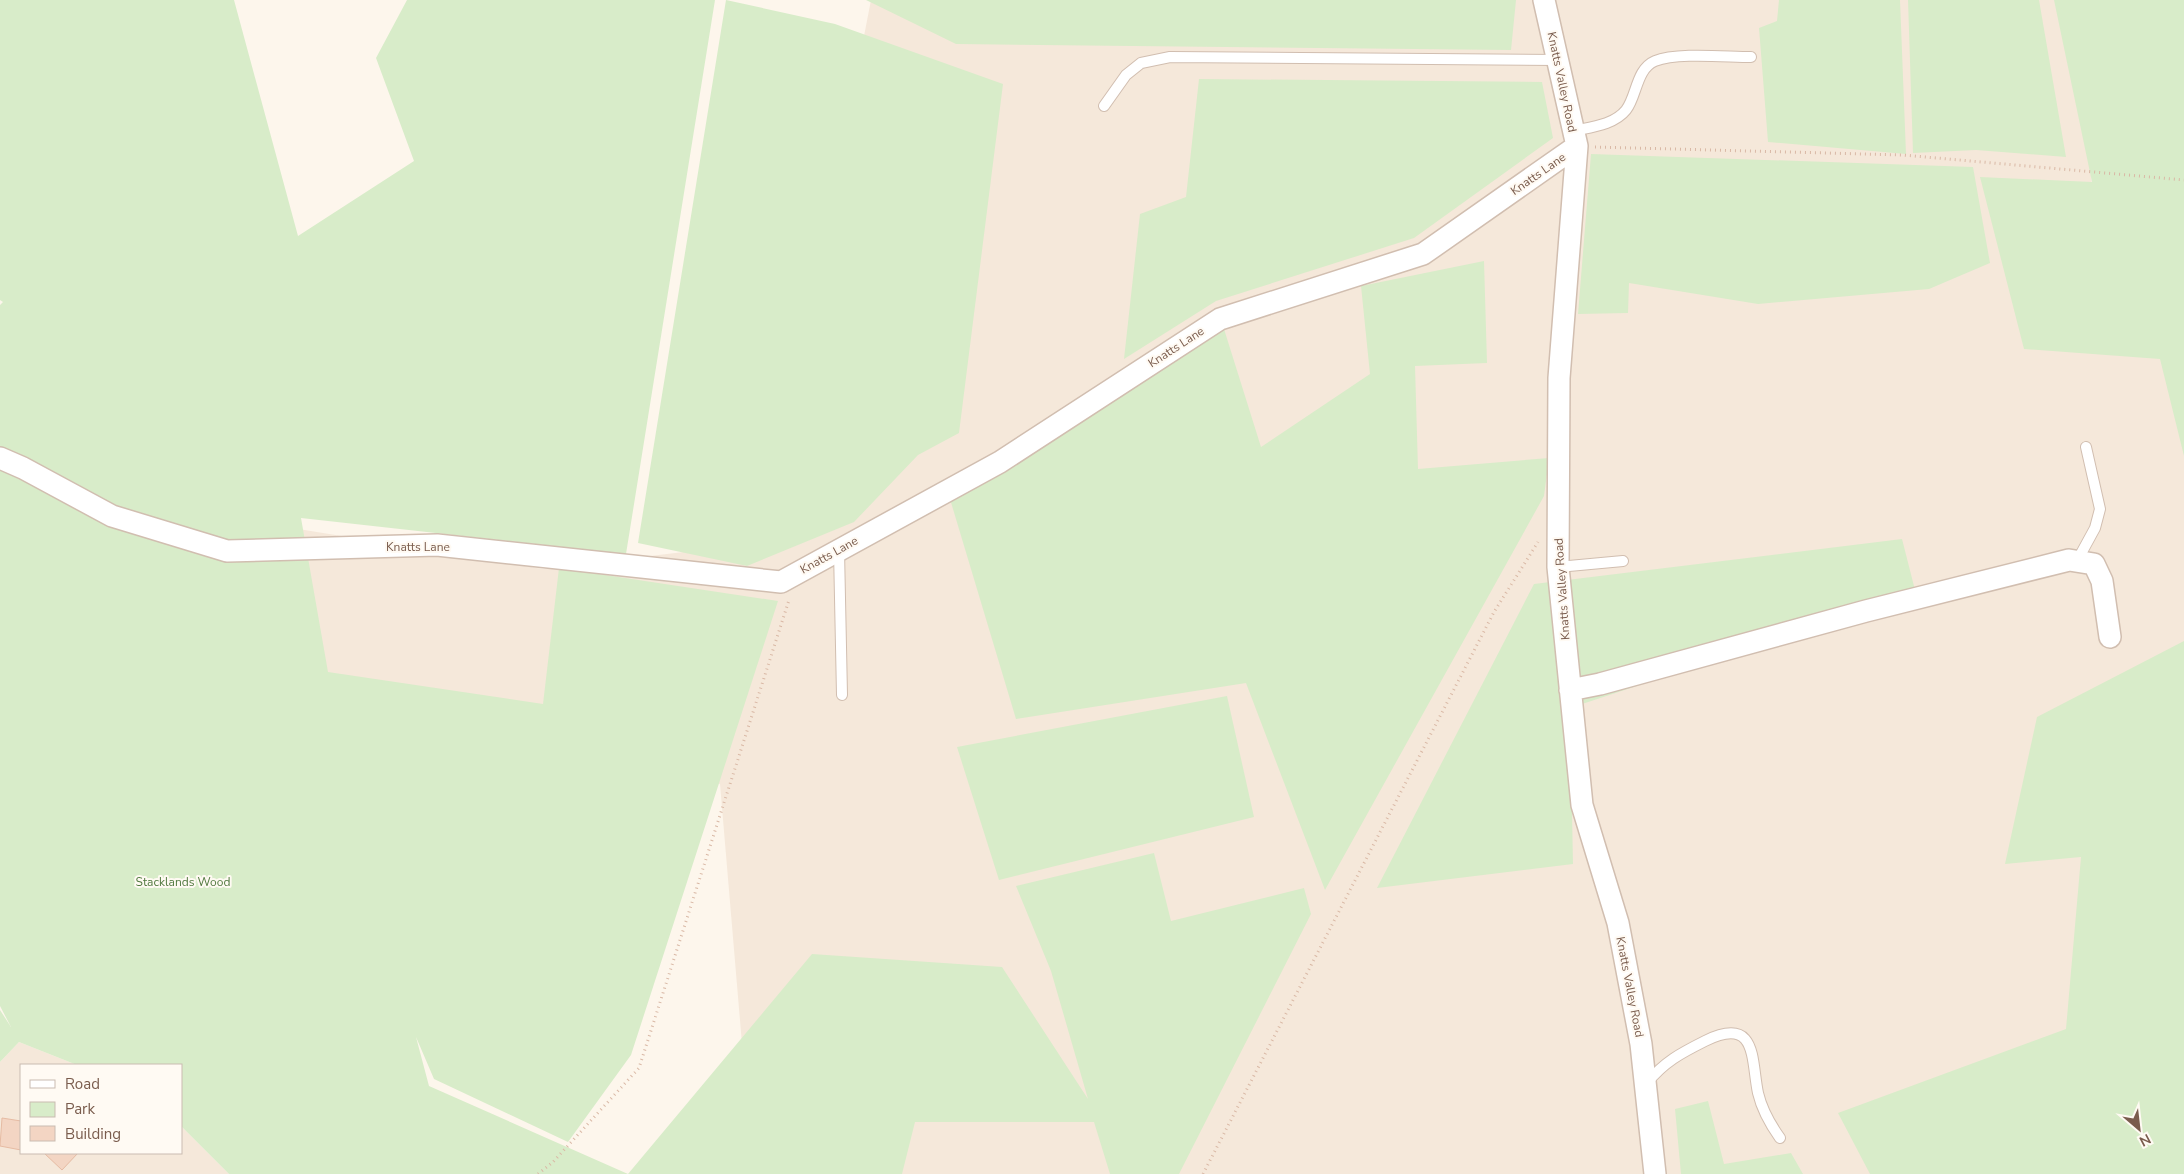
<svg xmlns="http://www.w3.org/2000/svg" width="2184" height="1174" font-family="'Nunito Sans',sans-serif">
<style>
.residential{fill:#f5e8da}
.green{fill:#d8ecc9}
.building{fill:#f3d5c3;stroke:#e6bba3}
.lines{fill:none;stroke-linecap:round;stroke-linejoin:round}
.service-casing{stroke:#d1beb0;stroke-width:12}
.minor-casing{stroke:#d1beb0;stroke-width:24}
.path{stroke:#d9b8a5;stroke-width:3;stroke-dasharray:1 4;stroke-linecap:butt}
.service{stroke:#fff;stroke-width:10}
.minor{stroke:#fff;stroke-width:21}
.labels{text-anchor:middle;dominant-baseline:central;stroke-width:4;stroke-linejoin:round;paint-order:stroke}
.street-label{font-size:12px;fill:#7a5c4d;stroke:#fffaf3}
.park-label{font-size:12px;fill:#537a41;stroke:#fffaf3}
</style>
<rect width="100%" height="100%" fill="#fdf6ec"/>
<path class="residential" d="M 871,0 L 2092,0 L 2084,34 L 2097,283 L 2184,353 L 2184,766 L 2111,1174 L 753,1174 L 720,784 L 262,684 L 274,525 L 543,569 L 766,542 Z
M 19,1042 L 77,1065 L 21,1065 L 21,1153 L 181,1153 L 181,1126 L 229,1174 L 0,1174 L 0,1062 Z"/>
<path class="green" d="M 0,0 L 234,0 L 298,236 L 414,161 L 376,58 L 407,0 L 715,0 L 626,554 L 301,518 L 328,672 L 543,704 L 559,568 L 778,601 L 631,1055 L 568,1142 L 434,1079 L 416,1037 L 429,1086 L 628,1174 L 812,954 L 1002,967 L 1088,1099 L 1051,971 L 1016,886 L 1154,853 L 1171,921 L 1304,888 L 1311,914 L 1179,1174 L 1110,1174 L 1094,1122 L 915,1122 L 902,1174 L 229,1174 L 181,1126 L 181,1065 L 77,1065 L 19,1042 L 0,1062 L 0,1010 L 11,1027 L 0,1006 L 0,305 L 3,302 L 0,300 Z
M 726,0 L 835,24 L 1003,84 L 959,433 L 918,455 L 854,522 L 747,566 L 638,543 Z
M 866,0 L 1516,0 L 1511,50 L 956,44 Z
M 1779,0 L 1900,0 L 1906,154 L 1768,142 L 1759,28 L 1777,21 Z
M 1908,0 L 2039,0 L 2066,157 L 1976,150 L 1913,153 Z
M 2054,0 L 2184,0 L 2184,456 L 2160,359 L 2024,349 L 1980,177 L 2092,182 Z
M 1199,79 L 1542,82 L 1553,138 L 1414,238 L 1216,301 L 1124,359 L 1140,214 L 1186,197 Z
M 1591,154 L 1973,167 L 1990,263 L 1929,289 L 1758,304 L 1629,283 L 1628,313 L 1578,314 Z
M 1484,261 L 1487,363 L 1415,366 L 1418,469 L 1549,458 L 1544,496 L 1325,890 L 1246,683 L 1016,719 L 950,499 L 1008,470 L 1224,329 L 1261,447 L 1370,374 L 1361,286 Z
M 1902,539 L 1916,594 L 1570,708 L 1573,864 L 1377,888 L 1534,584 Z
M 2184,641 L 2184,1174 L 1870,1174 L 1838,1113 L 2066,1029 L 2081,857 L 2005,864 L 2037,717 Z
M 1227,696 L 1254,817 L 999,880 L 957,747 Z
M 1708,1101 L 1724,1164 L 1791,1153 L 1803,1174 L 1681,1174 L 1675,1109 Z"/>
<path class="building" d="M 2,1118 L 21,1121 L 21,1150 L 0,1146 Z
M 44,1153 L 78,1153 L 62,1170 Z"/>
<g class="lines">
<g class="service-casing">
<path id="service" d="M 1104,106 L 1126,75 L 1141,63 L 1170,57 L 1558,60
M 1573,131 C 1591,127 1614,125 1626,110 C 1637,96 1636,69 1655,61 C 1677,52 1726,57 1751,57
M 839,550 L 842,695
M 2077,561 L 2095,528 L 2100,509 L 2086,447
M 1558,567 L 1623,561
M 1647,1083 C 1664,1062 1681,1053 1705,1041 C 1758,1015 1751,1060 1758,1093 C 1762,1110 1770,1124 1780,1138"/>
</g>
<g class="minor-casing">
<path id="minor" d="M 1544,0 L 1577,146 L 1559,378 L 1558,567 L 1582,805 L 1618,923 L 1641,1044 L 1655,1174
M 0,458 L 23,468 L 112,516 L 227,551 L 437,545 L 781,582 L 1000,462 L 1220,319 L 1423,254 L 1577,146
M 1570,690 L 1600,684 L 1866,611 L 2069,560 L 2094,564 L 2102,581 L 2110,637"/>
</g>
<path class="path" d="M 1595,147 L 1903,155 L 2184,180
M 538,1174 L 553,1162 L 639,1068 L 789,600
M 1203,1174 L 1494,612 L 1538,542"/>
<use href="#service" class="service"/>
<use href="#minor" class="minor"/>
</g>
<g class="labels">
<g class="street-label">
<text transform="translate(1562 82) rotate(78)">Knatts Valley Road</text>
<text transform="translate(1538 174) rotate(-35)">Knatts Lane</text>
<text transform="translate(1176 347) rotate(-33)">Knatts Lane</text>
<text x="418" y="547">Knatts Lane</text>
<text transform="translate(829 555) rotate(-29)">Knatts Lane</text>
<text transform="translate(1562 589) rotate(-94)">Knatts Valley Road</text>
<text transform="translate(1630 987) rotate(79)">Knatts Valley Road</text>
</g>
<g class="park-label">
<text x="183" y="882">Stacklands Wood</text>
</g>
</g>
<rect x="20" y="1064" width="162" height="90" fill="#fffaf3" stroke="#cabbb1"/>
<rect x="30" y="1080" width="25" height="8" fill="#ffffff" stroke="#cabbb1"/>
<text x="65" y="1089" font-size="15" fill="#7a5c4d">Road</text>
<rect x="30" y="1102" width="25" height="15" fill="#d8ecc9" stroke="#cabbb1"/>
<text x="65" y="1114" font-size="15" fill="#7a5c4d">Park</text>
<rect x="30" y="1126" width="25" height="15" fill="#f3d5c3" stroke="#cabbb1"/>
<text x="65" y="1139" font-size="15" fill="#7a5c4d">Building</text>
<g transform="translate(2139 1129) rotate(152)" stroke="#fffaf3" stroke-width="4" paint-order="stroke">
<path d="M0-4L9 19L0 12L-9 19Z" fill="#7a5c4d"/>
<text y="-8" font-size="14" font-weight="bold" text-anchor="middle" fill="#7a5c4d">N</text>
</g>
</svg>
